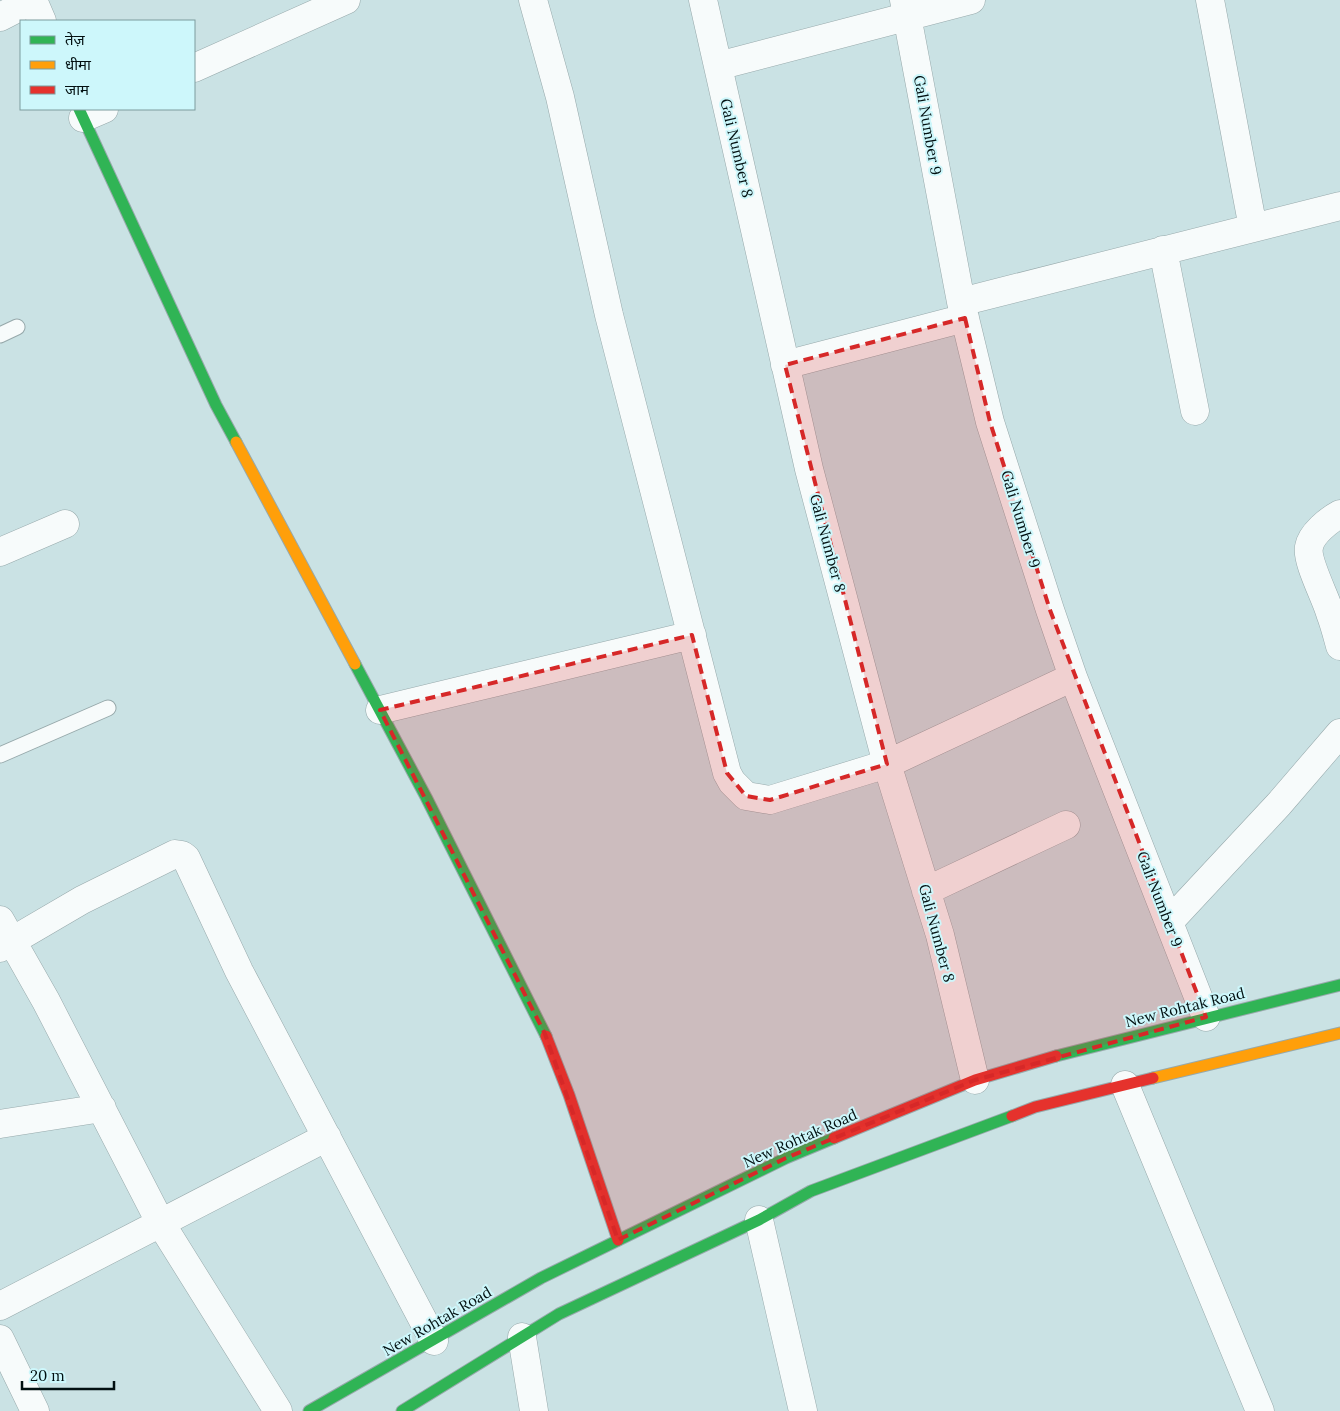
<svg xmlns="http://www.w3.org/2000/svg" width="1340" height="1411" font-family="Lora,'Noto Sans Devanagari',serif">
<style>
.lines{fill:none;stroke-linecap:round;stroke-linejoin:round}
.lane-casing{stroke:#97a9ab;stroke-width:17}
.street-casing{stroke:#97a9ab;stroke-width:29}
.fast-casing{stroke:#97a9ab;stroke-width:13}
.slow-casing{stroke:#97a9ab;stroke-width:13}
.jam-casing{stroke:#97a9ab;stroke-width:13}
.lane{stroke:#f7fbfb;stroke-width:15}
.street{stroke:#f7fbfb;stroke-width:28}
.fast{stroke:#30b455;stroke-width:11}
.slow{stroke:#ff9f0a;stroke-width:11}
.jam{stroke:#e5322d;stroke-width:11}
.marked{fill:#d62828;fill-opacity:0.2;stroke:#d62828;stroke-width:4;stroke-dasharray:10 6;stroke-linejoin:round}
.labels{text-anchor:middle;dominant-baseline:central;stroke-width:4;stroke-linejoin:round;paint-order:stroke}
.street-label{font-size:15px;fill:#021011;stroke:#cdf7fb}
</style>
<rect width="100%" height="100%" fill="#cae2e4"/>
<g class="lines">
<g class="lane-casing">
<path id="lane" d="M 0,335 L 17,327
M 0,755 L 108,708"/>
</g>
<g class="street-casing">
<path id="street" d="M 33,0 L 42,21
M 533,0 L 560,97 L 609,315 L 727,773 L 732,782 L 746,796 L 770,800 L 887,764 L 1073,677
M 703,0 L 809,469 L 887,764 L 940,935 L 975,1080
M 904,0 L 961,302 L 990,422 L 1050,610 L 1073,677 L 1206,1017
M 1210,0 L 1253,228
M 0,17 L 33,0
M 718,66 L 971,0
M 194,68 L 346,0
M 83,118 L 104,109
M 1163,250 L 1195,411
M 961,302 L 1340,206
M 785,365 L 965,318
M 1340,514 C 1329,520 1311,534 1309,547 C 1306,561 1326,598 1330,613 C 1334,623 1337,635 1340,646
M 0,552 L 65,524
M 380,710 L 692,635
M 926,891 L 1066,825
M 0,920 L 46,1001 L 160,1222 L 278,1411
M 1169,922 L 1279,804 L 1340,733
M 0,948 L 82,900 L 175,854 L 182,855 L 186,858 L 239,971 L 434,1341
M 1125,1085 L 1260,1411
M 0,1124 L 102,1108
M 759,1220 L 803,1411
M 0,1306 L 327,1137
M 522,1337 L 534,1411
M 0,1339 L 35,1411"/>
</g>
<g class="fast-casing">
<path id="fast" d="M 79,109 L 216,405 L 236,442
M 355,664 L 426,797 L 546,1036
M 1056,1056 L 1340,985
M 309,1411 L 541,1278 L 786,1158 L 834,1138
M 402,1411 L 559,1314 L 759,1220 L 811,1191 L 1012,1116"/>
</g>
<g class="slow-casing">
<path id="slow" d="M 236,442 L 355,664
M 1153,1078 L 1340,1033"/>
</g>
<g class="jam-casing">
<path id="jam" d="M 546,1036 L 569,1095 L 618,1240
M 1012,1116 L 1035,1107 L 1153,1078
M 834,1138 L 975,1080 L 1056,1056"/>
</g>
<use href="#lane" class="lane"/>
<use href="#street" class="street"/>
<use href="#fast" class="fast"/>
<use href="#slow" class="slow"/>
<use href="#jam" class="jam"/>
</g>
<path class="marked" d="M 965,318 L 990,422 L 1050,610 L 1206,1017 L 975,1080 L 786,1158 L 618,1240 L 545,1034 L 380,710 L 692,635 L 727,773 L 746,796 L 770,800 L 887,764 L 785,365 Z"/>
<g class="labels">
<g class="street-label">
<text transform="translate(928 125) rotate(80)">Gali Number 9</text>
<text transform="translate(737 148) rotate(77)">Gali Number 8</text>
<text transform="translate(1021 519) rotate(73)">Gali Number 9</text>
<text transform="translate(828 543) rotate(75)">Gali Number 8</text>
<text transform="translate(1160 899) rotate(69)">Gali Number 9</text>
<text transform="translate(937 933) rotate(75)">Gali Number 8</text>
<text transform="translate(1185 1007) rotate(-14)">New Rohtak Road</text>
<text transform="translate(800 1138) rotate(-24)">New Rohtak Road</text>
<text transform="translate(437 1321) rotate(-30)">New Rohtak Road</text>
</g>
</g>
<rect x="20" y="20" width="175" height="90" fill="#cdf7fb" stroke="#7c9b9d"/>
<rect x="30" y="36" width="25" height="8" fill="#30b455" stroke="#7c9b9d"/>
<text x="65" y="45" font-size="15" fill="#021011">तेज़</text>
<rect x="30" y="61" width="25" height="8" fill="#ff9f0a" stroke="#7c9b9d"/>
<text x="65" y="70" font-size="15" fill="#021011">धीमा</text>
<rect x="30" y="86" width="25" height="8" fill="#e5322d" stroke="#7c9b9d"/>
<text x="65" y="95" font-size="15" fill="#021011">जाम</text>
<path d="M22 1381v8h92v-8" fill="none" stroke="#021011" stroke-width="2.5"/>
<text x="30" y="1381" font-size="15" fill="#021011" stroke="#cdf7fb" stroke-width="4" paint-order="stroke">20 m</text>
</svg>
